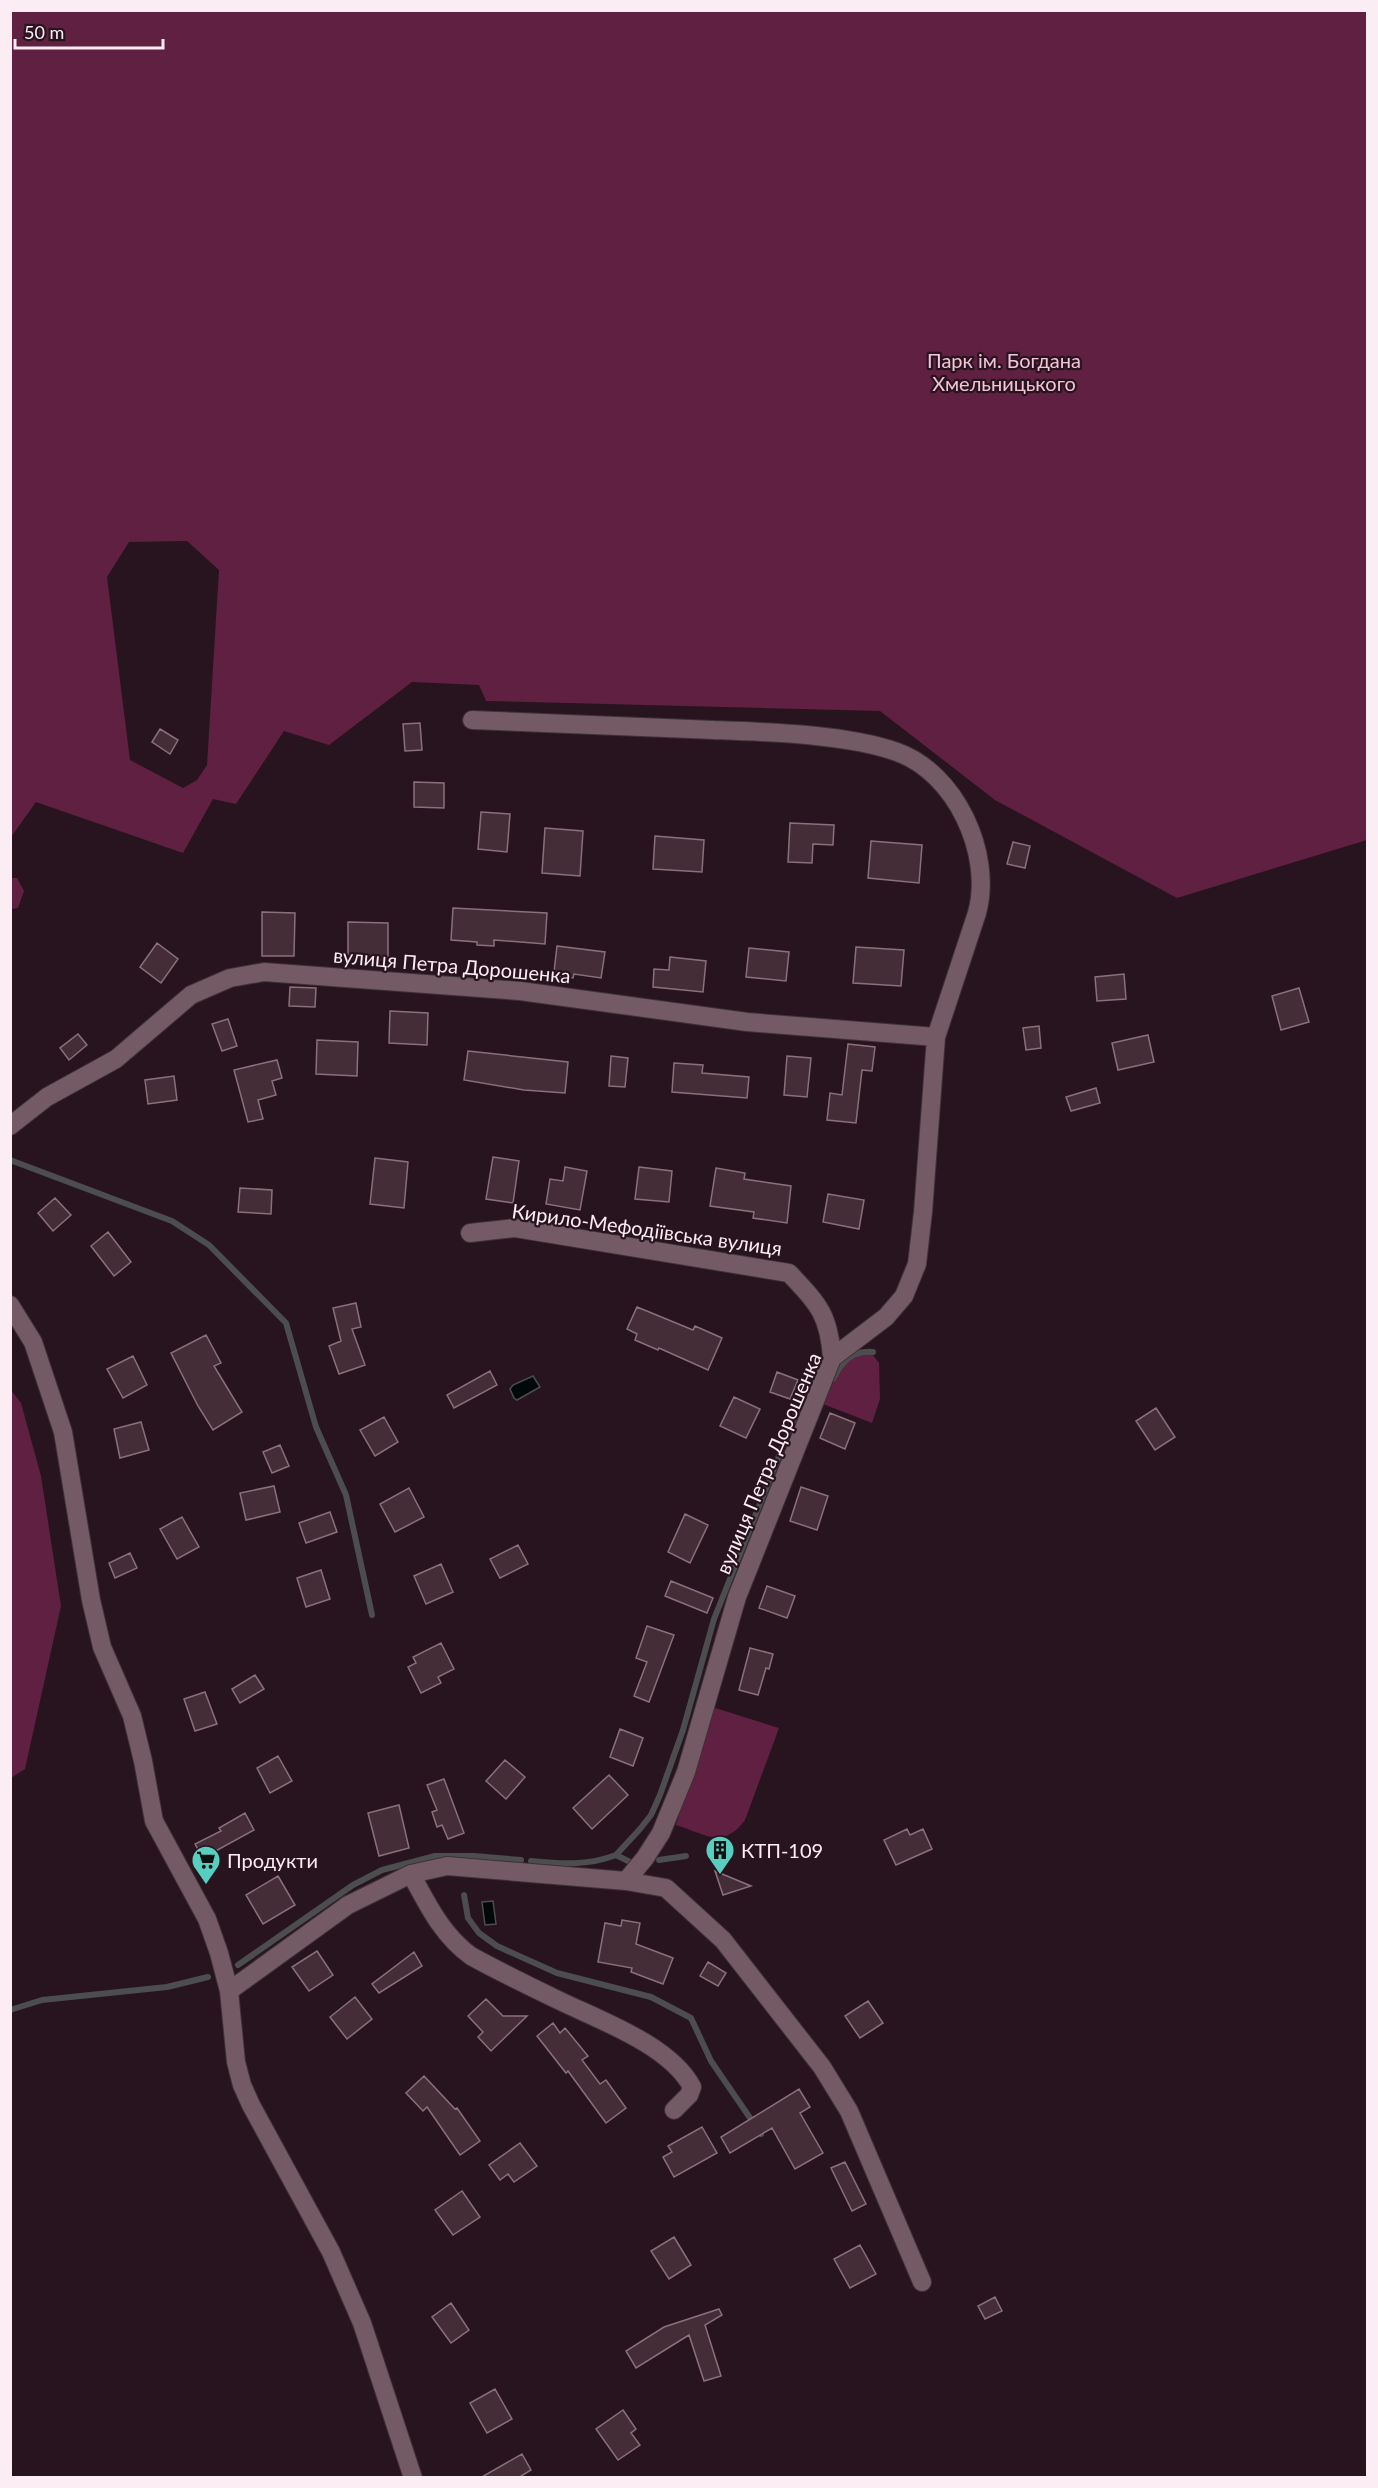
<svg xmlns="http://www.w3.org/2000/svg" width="1378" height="2488" font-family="Lato,sans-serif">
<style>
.green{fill:#5f2041;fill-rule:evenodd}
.water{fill:#000907;stroke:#4c4d4e;stroke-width:1.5}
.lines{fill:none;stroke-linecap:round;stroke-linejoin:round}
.stream{stroke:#4c4d4e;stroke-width:6}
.building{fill:#442d37;stroke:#8a707c;stroke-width:1.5}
.minor-casing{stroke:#3f3137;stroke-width:20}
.minor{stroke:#735a65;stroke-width:18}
.labels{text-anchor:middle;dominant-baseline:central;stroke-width:4.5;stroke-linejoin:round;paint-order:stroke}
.park-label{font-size:20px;fill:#f4c3d8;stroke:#28141e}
.street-label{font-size:20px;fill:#fcecf3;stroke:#28141e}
.poi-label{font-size:20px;fill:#fcecf3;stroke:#28141e;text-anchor:start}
</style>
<rect width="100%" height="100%" fill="#28141e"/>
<path class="green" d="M 11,10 L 1367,11 L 1367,840 L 1177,898 L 995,800 L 880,711 L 486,701 L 479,685 L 412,682 L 329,745 L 284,731 L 236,804 L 213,799 L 183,853 L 36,802 L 11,837 ZM 187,541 L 219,570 L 207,765 L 197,780 L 183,788 L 130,760 L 107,577 L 129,542 Z
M 11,878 L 17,878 L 24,891 L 18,908 L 11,909 Z
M 860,1352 L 872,1354 L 879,1363 L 880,1399 L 872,1423 L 823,1404 C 833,1384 839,1364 860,1352 Z
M 10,1389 L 21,1403 L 41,1476 L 61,1606 L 25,1769 L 11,1778 Z
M 712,1707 L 779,1728 L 745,1820 C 723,1850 705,1834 676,1825 Z"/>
<path class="water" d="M 533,1376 L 540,1387 L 517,1400 L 514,1398 L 510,1389 L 513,1385 Z
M 493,1901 L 496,1924 L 485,1925 L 482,1902 Z"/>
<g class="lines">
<path class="stream" d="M 10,1160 L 172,1221 L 209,1245 L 286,1323 L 316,1427 L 346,1495 L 372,1615
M 833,1379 C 842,1361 852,1350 873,1352
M 616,1855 L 640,1829 L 651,1815 L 660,1795 L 683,1730 L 714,1619 L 799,1406
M 659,1860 L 686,1856
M 531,1861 C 560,1864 588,1866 616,1855 L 630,1862
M 464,1895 L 468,1918 L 479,1933 L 497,1946 L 557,1973 L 651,1997 L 691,2018 L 711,2061 L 761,2134
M 238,1965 L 353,1885 L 382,1870 L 435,1856 L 474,1856 L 521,1860
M 10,2010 L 42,2000 L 167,1987 L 208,1977"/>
</g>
<path class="building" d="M 420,723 L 422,750 L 405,751 L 403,724 Z
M 160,729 L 178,740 L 170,754 L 152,742 Z
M 414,782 L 444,783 L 444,808 L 414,807 Z
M 481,812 L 510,814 L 507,852 L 478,849 Z
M 790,823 L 834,825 L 833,845 L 813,844 L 812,863 L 788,862 Z
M 545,828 L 583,831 L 580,876 L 542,873 Z
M 655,836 L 704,840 L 702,872 L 653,869 Z
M 871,841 L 922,845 L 919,883 L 868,878 Z
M 1013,842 L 1030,846 L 1025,868 L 1007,864 Z
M 453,908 L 547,913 L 545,944 L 494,940 L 494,946 L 477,945 L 477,942 L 451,940 Z
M 262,912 L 295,913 L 294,956 L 262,956 Z
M 348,922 L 388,923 L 388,960 L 348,959 Z
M 157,943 L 178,959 L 161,983 L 140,967 Z
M 557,946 L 605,952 L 601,978 L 574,974 L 573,978 L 557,976 L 558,973 L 554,972 Z
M 856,947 L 904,950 L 901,986 L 853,983 Z
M 749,948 L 789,952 L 786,981 L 746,977 Z
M 670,957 L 706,961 L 703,992 L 653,987 L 654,969 L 669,970 Z
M 1124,974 L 1126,999 L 1097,1001 L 1095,977 Z
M 290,987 L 316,988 L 315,1007 L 289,1006 Z
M 1299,988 L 1309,1022 L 1281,1030 L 1272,996 Z
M 390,1011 L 428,1013 L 427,1045 L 389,1043 Z
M 228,1019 L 237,1046 L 222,1051 L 212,1024 Z
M 1039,1026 L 1041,1048 L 1026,1050 L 1023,1028 Z
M 78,1034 L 87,1045 L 69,1060 L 60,1048 Z
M 1148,1035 L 1154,1062 L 1118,1070 L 1112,1043 Z
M 317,1040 L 358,1042 L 357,1076 L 316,1074 Z
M 848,1044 L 875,1047 L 872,1071 L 862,1070 L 856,1123 L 827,1120 L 830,1093 L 842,1095 Z
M 468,1051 L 568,1062 L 565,1093 L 524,1090 L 464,1080 Z
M 611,1056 L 628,1058 L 625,1087 L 609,1086 Z
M 787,1056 L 811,1058 L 807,1097 L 784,1095 Z
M 277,1060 L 282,1078 L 272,1081 L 276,1095 L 258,1100 L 263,1119 L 248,1122 L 234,1070 Z
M 674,1063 L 703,1065 L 702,1073 L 749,1077 L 747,1098 L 672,1092 Z
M 174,1076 L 177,1100 L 148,1104 L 145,1080 Z
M 1096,1088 L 1100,1103 L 1071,1111 L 1066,1097 Z
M 493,1157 L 519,1161 L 513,1203 L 486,1199 Z
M 375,1158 L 408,1162 L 404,1208 L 370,1204 Z
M 565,1167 L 587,1171 L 580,1210 L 546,1204 L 550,1179 L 563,1181 Z
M 639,1167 L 672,1171 L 669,1202 L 635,1199 Z
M 716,1168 L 745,1173 L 744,1179 L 791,1186 L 787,1223 L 753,1218 L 754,1212 L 710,1206 Z
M 240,1188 L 272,1190 L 271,1214 L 238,1212 Z
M 828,1194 L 864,1200 L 859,1229 L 823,1222 Z
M 55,1198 L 71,1215 L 53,1231 L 38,1213 Z
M 108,1232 L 131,1262 L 114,1276 L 91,1246 Z
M 356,1303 L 361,1327 L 352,1329 L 365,1365 L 339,1374 L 329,1346 L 341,1341 L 333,1308 Z
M 637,1307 L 693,1330 L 695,1326 L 722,1338 L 708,1370 L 659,1348 L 658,1350 L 635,1340 L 637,1334 L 627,1329 Z
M 206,1335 L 221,1363 L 214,1366 L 242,1412 L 213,1430 L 198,1406 L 171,1353 Z
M 133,1356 L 147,1385 L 123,1398 L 107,1369 Z
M 490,1371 L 497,1385 L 454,1408 L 447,1395 Z
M 777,1372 L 798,1380 L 790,1399 L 770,1392 Z
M 734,1397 L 760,1409 L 746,1438 L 720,1426 Z
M 1156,1408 L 1175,1437 L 1155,1450 L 1136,1421 Z
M 830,1413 L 855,1423 L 845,1449 L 820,1438 Z
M 384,1417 L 398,1442 L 375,1456 L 360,1430 Z
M 141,1422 L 149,1450 L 120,1458 L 114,1429 Z
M 280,1445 L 289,1466 L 272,1473 L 263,1452 Z
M 274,1486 L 280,1512 L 246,1520 L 240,1493 Z
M 801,1487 L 828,1496 L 817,1530 L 790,1521 Z
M 409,1488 L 424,1517 L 395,1532 L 380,1504 Z
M 330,1512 L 337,1532 L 306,1543 L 299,1523 Z
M 685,1514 L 708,1525 L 690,1563 L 668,1552 Z
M 182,1517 L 199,1547 L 177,1559 L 160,1529 Z
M 518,1545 L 528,1564 L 500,1578 L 490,1559 Z
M 130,1553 L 137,1568 L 115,1578 L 109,1563 Z
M 441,1564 L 453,1592 L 426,1604 L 414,1576 Z
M 321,1570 L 330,1599 L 306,1607 L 297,1578 Z
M 671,1581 L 713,1598 L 707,1613 L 665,1596 Z
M 767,1586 L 795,1596 L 787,1618 L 759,1608 Z
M 647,1626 L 674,1635 L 649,1702 L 634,1696 L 647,1662 L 636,1658 Z
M 441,1643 L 454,1669 L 438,1677 L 441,1683 L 421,1693 L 408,1667 L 416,1663 L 413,1657 Z
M 750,1648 L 773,1654 L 769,1669 L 766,1668 L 758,1695 L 739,1690 Z
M 255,1675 L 264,1689 L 240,1703 L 232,1689 Z
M 205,1692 L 217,1724 L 195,1731 L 184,1699 Z
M 620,1729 L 643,1738 L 633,1766 L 610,1757 Z
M 278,1756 L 292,1781 L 270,1793 L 257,1768 Z
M 505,1760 L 525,1777 L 506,1799 L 486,1781 Z
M 609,1775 L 628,1795 L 592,1829 L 573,1808 Z
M 444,1779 L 464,1833 L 448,1839 L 442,1825 L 437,1827 L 432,1812 L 437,1810 L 427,1785 Z
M 399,1805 L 409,1848 L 379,1856 L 368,1813 Z
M 245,1813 L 254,1830 L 203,1858 L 195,1844 L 221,1831 L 219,1828 Z
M 907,1829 L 910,1835 L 923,1829 L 932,1849 L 896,1865 L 884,1840 Z
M 715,1871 L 751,1886 L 723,1895 Z
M 278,1876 L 295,1905 L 263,1924 L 246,1895 Z
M 622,1920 L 640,1923 L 636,1944 L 673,1958 L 663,1984 L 631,1972 L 632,1968 L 598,1962 L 605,1923 L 621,1926 Z
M 317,1951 L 333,1975 L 309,1991 L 292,1967 Z
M 414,1952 L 422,1966 L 379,1993 L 372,1984 Z
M 708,1962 L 726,1973 L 718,1986 L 700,1976 Z
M 355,1997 L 372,2019 L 347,2039 L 330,2017 Z
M 486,1999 L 503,2016 L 527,2016 L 491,2051 L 478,2037 L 483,2032 L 468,2016 Z
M 868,2001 L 883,2023 L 860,2038 L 845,2016 Z
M 553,2023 L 560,2033 L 565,2028 L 588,2056 L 582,2060 L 600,2084 L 606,2080 L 626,2108 L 606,2123 L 568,2071 L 566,2073 L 537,2036 Z
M 424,2076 L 455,2109 L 457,2108 L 480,2141 L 460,2155 L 427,2107 L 423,2111 L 406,2093 Z
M 799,2089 L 810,2107 L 800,2113 L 823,2153 L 795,2169 L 772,2128 L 730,2153 L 721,2137 Z
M 702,2127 L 717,2153 L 674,2177 L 663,2157 L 672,2152 L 668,2146 Z
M 520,2143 L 537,2166 L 514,2182 L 508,2174 L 500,2180 L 489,2165 Z
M 845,2162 L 866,2204 L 852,2211 L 831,2168 Z
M 462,2191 L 480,2217 L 453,2235 L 435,2210 Z
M 674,2237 L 691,2265 L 669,2279 L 651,2251 Z
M 860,2245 L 876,2274 L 850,2288 L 834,2259 Z
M 995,2297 L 1002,2311 L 985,2319 L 978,2306 Z
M 451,2303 L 469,2330 L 451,2343 L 432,2317 Z
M 719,2309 L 722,2315 L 705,2325 L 721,2376 L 704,2381 L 689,2335 L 636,2368 L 626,2351 L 664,2327 Z
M 495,2389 L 512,2419 L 487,2433 L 470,2403 Z
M 623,2410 L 636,2429 L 631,2433 L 640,2445 L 618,2460 L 596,2429 Z
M 522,2454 L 531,2470 L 518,2478 L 480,2478 Z"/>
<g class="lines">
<g class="minor-casing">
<path id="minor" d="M 472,720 C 553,723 633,726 713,730 C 767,732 847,734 897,752 C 956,773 993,854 977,913 L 936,1037 L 923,1212 L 917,1264 L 904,1296 L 886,1317 L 832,1358 L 737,1597 L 686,1772 L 661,1833 L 645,1858 L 626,1881
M 10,1126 L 47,1097 L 116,1059 L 191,995 L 230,978 L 264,972 L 520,991 L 747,1022 L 936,1037
M 470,1233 L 515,1228 L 789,1273 C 818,1304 829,1314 832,1358
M 10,1305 L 33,1342 L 63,1432 L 91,1600 L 102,1647 L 132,1716 L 143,1761 L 154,1821 L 207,1919 L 219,1953 L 229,1991 L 236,2062 L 242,2085 L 251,2105 L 331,2252 L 362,2323 L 413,2478
M 411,1874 C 428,1905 442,1935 471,1956 C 500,1972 529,1986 558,2000 C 599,2020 670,2045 692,2087 L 689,2095 L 674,2110
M 229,1991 L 348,1905 L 411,1874 L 447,1866 L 626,1881 L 666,1888 L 723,1940 L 822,2067 L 849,2111 L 922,2282"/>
</g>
<use href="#minor" class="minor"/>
</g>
<defs>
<g id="building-pin" transform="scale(1.5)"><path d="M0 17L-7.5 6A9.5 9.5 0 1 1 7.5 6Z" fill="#58cec0" stroke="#28141e"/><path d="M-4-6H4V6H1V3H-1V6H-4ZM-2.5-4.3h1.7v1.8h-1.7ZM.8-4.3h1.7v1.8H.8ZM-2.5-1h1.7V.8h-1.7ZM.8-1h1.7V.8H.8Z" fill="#111"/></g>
<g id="supermarket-pin" transform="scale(1.5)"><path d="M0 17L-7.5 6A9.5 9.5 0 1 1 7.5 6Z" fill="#58cec0" stroke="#28141e"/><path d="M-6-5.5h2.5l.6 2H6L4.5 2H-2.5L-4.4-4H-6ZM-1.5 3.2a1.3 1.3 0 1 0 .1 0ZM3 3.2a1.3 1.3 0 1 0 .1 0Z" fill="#111"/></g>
</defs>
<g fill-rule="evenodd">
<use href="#building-pin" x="720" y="1850"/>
<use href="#supermarket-pin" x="206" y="1860"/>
</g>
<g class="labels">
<g class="park-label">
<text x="1004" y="360">Парк ім. Богдана<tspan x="1004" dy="23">Хмельницького</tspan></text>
</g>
<g class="street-label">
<text transform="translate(452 965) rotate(5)">вулиця Петра Дорошенка</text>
<text transform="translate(647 1229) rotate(8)">Кирило-Мефодіївська вулиця</text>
<text transform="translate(768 1463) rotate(-67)">вулиця Петра Дорошенка</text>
</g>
<g class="poi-label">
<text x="741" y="1850">КТП-109</text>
<text x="227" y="1860">Продукти</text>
</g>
</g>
<rect width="1378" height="2488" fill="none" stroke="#fcecf3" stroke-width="24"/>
<path d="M15 39v9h148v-9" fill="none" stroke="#fcecf3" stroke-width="3"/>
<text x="24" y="39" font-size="18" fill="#fcecf3" stroke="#28141e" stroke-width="4.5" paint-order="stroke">50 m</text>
</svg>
